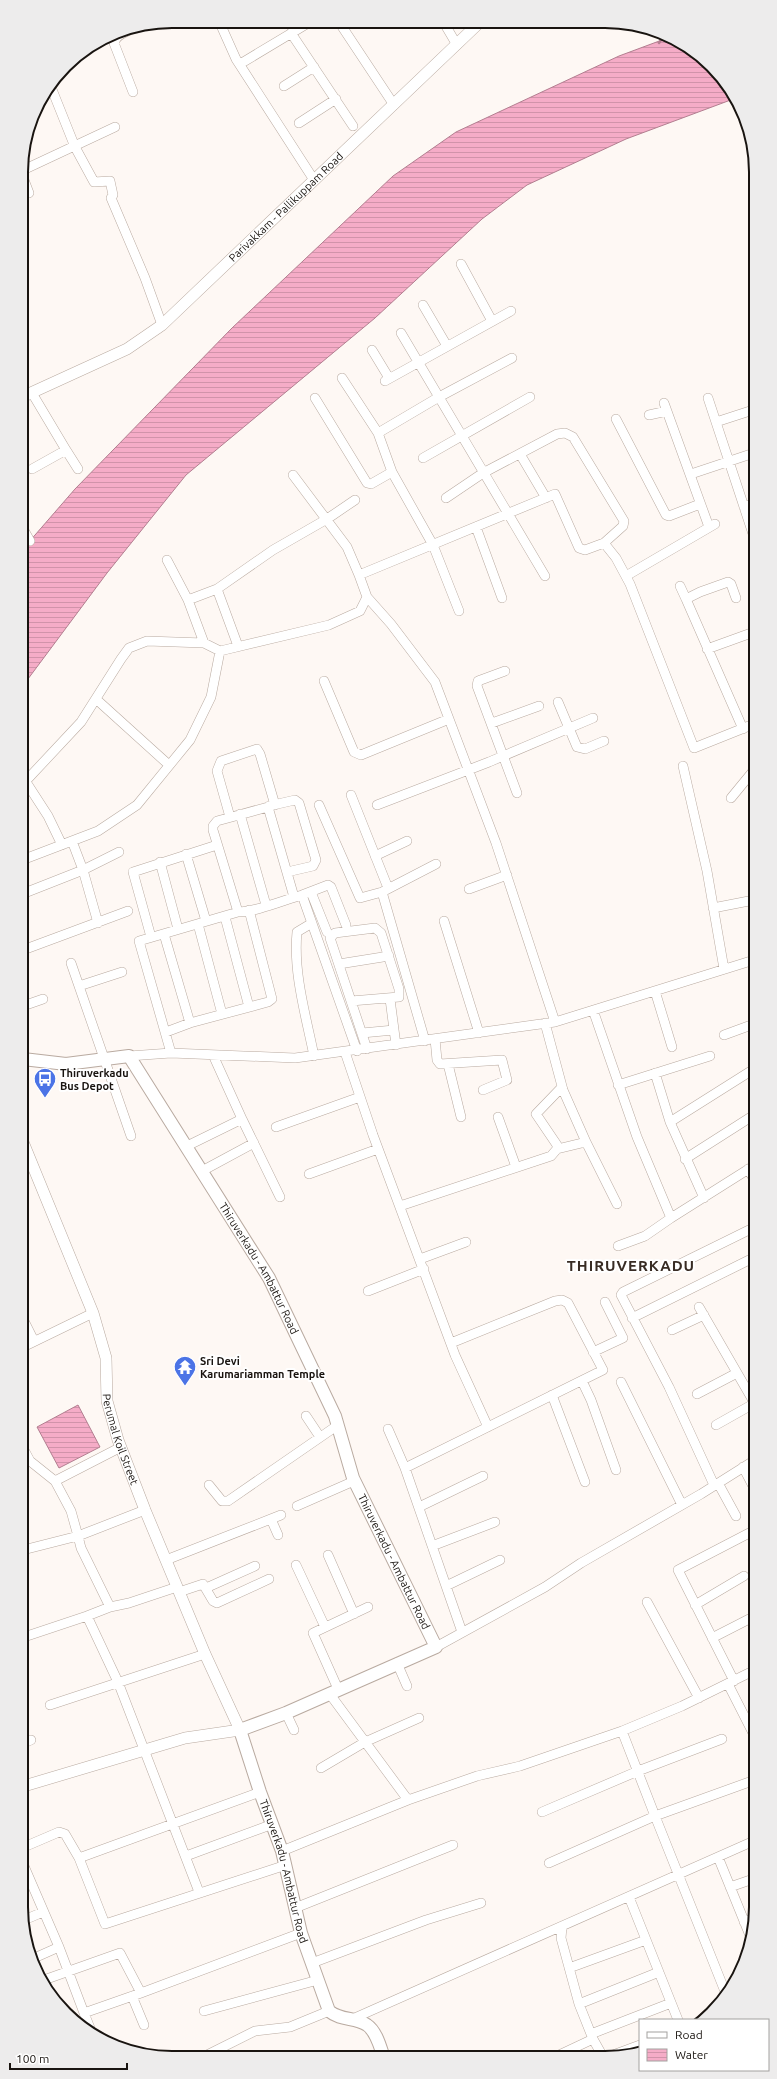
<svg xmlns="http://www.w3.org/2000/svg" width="777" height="2079" font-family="Ubuntu,sans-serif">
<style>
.water{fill:url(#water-rules);stroke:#b37e90}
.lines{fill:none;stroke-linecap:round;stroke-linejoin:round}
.stream{stroke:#b37e90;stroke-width:2.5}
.minor-casing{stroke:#b9aaa0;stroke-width:10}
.tertiary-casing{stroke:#b9aaa0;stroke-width:12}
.secondary-casing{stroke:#b9aaa0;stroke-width:14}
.minor{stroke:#fff;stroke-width:9}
.tertiary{stroke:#fff;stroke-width:11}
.secondary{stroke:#fff;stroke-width:12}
.labels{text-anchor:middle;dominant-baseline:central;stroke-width:4;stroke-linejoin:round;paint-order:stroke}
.street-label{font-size:11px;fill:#191410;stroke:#fff}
.poi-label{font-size:11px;font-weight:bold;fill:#191410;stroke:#fff;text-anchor:start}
.district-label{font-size:15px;font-weight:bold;letter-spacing:1px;fill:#382c24;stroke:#fff}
.rim{fill:none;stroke:#191410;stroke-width:2}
</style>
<defs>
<pattern id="water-rules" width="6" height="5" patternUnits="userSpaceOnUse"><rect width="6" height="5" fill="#f5acc7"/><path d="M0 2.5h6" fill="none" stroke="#d193aa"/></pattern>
</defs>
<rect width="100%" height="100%" fill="#fef8f4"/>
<path class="water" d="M 670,37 C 697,48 722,73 736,98 L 626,139 L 527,185 L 482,219 L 375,318 L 186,475 L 107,573 L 22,687 L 22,550 L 75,489 L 232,328 L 393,176 L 456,132 L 619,56 Z
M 78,1405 L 100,1447 L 59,1468 L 37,1427 Z"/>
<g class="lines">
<path class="stream" d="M 659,43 L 664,35"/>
<g class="minor-casing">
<path id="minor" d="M 219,21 L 236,59 L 314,180
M 339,22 L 394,105
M 444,23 L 457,45
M 291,33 L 353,126
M 240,64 L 310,22
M 284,86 L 314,67
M 51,87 L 75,147 L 94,182 L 110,181 L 113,195 L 111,198 L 145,278 L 162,325
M 133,92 L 114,43 C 116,34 127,32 134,28
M 299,123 L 336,99
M 21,171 L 115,127
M 21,172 L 29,193
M 461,264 L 492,321
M 423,305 L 447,346
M 401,333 L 545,576
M 372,350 L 389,378
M 342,378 L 378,433 L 392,472 L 433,545 L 459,611
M 385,381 L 511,311
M 32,393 L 66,450 L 32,469
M 315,398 L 367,483 L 371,484 L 392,472
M 708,398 L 754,537
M 664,403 L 709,527
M 649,415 L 667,411
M 616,419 L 666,515 L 669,516 L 700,504
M 716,422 L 753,410
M 378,433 L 439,397 L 512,358
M 66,450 L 78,469
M 520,454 L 546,498
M 423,458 L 530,397
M 694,473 L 754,453
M 293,475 L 347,547 L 359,575
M 446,498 L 483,473 L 557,434 L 565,433 L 573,437 L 624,521 L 623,526 L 604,543
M 744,507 L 754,503
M 22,527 L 30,541
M 476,527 L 502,598
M 167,560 L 188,600 L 204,643
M 626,576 L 715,524
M 680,586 L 686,599
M 217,589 L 238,646
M 736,598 L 731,584 L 728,582 L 700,592 L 686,599 L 743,729
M 188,600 L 217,589 L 273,550 L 327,519 L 355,500
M 707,649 L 754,632
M 505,671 L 478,681 L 477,686 L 517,793
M 324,681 L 354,752 L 361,755 L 449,719
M 96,699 L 169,765
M 558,702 L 577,747 L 585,749 L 604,741
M 492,723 L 539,706
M 683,766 L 707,871 L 724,969
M 26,782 L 48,816 L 62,845
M 22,785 L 81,722 L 121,659 L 129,648 L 147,641 L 204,643 L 220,651
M 351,795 L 388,888
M 731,798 L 754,770
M 319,805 L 360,898 L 382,892 L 436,864
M 377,805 L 489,762 L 593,718
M 269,806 L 295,800 L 299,803 L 316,860 L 313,866 L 287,872
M 240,814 L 266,905
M 230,817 L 217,771 L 221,761 L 257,749 L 260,754 L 275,805
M 753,821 L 754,820
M 72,841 L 83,870 L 119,852
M 186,854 L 206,921
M 375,856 L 407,841
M 22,860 L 98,831 L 137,805 L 190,740 L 211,697 L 220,651 L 329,625 L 360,611 L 367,597
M 160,862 L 178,929
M 469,889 L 507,875
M 311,892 L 327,932
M 382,892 L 425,1041
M 22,894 L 83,870 L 98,923
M 302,895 L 328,885 L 331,887 L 346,925
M 294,897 L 268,807 L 217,821 L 213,826 L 213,830 L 238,912 C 256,912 284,900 302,895 L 357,1051
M 713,908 L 754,900
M 225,917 L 249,1007
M 444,921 L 479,1033
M 312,923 L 297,932 C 293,973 306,1016 314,1056
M 198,924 L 222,1014
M 164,934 L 190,1023
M 151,937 L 133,872 L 217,845
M 23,950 L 128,911
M 71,963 L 131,1136
M 339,964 L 389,956
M 79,986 L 122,972
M 655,991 L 672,1047
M 390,999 L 396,1045
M 351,1001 L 399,997 L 399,989 L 381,933 L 375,928 L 335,933 L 330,938 L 367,1049
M 23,1006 L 43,999
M 593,1010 L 637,1137 L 671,1218 L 755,1165
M 555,1022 L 496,843 L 435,682 L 391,624 L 367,597 L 359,575 L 555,494 L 579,548 L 585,550 L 604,543 L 616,558 L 630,584 L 694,748 L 754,724
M 545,1023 L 563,1090 L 586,1142 L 557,1149
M 166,1032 L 190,1023 L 268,1002 L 272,999 L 249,910
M 362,1033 L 394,1030
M 724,1035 L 754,1024
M 435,1039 L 437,1060 L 440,1064 L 502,1060 L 507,1080 L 483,1090
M 345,1052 L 373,1135 L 455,1355 L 488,1427
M 171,1053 L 139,941 L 238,912
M 213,1055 L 242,1119
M 129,1056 L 171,1053 L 295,1058 L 555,1022 L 754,960
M 448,1064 L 461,1117
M 655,1073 L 670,1122 L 704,1198
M 618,1085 L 710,1056
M 498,1117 L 516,1167
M 670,1122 L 754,1069
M 276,1127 L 360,1097
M 586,1142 L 617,1204
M 187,1146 L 242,1119 L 280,1197
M 685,1159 L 754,1115
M 748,1169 L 755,1181
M 202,1171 L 254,1143
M 309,1174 L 378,1149
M 400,1206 L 551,1156 L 557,1149 L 557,1145 L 536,1114 L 562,1087
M 618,1246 L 645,1236 L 671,1218
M 420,1259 L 466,1242
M 368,1291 L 424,1269
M 699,1307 L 755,1404
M 632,1318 L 751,1259
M 23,1319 L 34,1341
M 672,1330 L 704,1315
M 451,1343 L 555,1301 L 562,1300 L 568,1303 L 603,1370 L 405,1468 L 462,1632
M 23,1347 L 93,1313
M 593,1352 L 623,1338 L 605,1302
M 582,1381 L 591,1400 L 616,1470
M 621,1382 L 682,1505
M 697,1394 L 737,1373
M 552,1395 L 585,1482
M 306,1416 L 320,1437
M 716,1425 L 755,1403
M 388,1429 L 405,1468
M 23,1448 L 30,1461 L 55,1481 L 121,1447
M 743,1467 L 755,1490
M 55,1481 L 71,1511 L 78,1536 L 145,1510
M 718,1483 L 736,1516
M 209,1485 L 222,1501 L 228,1501 L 338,1425
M 714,1485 L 669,1387 L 621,1295 L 623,1292 L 755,1227
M 297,1506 L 354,1481
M 419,1507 L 483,1476
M 271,1519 L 278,1535
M 432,1546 L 495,1522
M 23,1550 L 78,1536 L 81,1548 L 110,1607 L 129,1603 L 177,1587
M 328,1555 L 354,1614
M 166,1560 L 281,1515
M 296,1565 L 325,1627
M 446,1586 L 500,1560
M 206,1588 L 255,1566
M 179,1592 L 203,1584 L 213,1601 L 217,1603 L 269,1579
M 647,1602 L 699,1698
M 695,1605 L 744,1576
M 87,1616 L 110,1607
M 24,1637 L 87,1616 L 118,1682 L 199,1892
M 712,1638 L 755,1616
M 436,1647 L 545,1587 L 581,1563 L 701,1494 L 755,1460
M 397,1663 L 407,1686
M 734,1681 L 678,1570 L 755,1530
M 728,1684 L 755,1737
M 338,1689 L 313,1633 L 368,1607
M 329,1693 L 408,1800 L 477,1776 L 520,1766 L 622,1731 L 682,1706 L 755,1670
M 50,1705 L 205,1654
M 286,1713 L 294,1730
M 24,1743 L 31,1740
M 321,1768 L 365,1742 L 419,1718
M 542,1812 L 638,1771 L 722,1739
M 24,1847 L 59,1832 L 65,1834 L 79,1858 L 105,1924 L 286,1865
M 282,1851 L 408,1800
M 186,1856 L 273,1824
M 718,1857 L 751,1938
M 79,1858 L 260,1792
M 549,1863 L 655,1816 L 622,1731
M 24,1866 L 59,1947 L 84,2013 L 141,1993 L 301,1933
M 730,1887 L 756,1878
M 629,1897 L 678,2020
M 295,1908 L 453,1845
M 24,1920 L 43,1912
M 744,1922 L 755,1917
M 562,1927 L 561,1938 L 579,2004 L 593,2039
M 32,1959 L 59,1947
M 312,1963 L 426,1920 L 481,1903
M 569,1968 L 646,1940
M 41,1981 L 120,1953 L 141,1993
M 726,1994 L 655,1816 L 752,1781
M 132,1996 L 144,2025
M 579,2004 L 659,1972
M 204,2011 L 318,1980
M 84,2013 L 92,2033
M 350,2020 L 756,1840
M 591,2034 L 671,2003
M 207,2055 L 255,2031 L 290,2027 L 329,2011
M 559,2055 L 593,2039 L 602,2055
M 613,2055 L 640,2045"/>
</g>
<g class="tertiary-casing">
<g id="tertiary">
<path id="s1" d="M 22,397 L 127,349 L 162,325 L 479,23"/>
<path id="s2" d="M 23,1142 L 93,1313 L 106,1358 L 107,1401 L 118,1440 L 145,1510 L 205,1654 L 240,1730 L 185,1738 L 24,1786"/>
</g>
</g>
<g class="secondary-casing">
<g id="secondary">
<path id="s3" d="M 23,1059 L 66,1064 L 129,1056 L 269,1278 L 335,1416 L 353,1478 L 436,1647 L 286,1713 L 240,1730 L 260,1792 L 282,1851 L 301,1933 L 329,2011 C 341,2021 356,2017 367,2025 C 376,2031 380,2046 383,2055"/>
</g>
</g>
<use href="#minor" class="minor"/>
<use href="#tertiary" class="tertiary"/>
<use href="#secondary" class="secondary"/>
</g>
<defs>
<g id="bus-pin" transform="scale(1.15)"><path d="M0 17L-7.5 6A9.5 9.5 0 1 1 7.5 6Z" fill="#4b73e6" stroke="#fff"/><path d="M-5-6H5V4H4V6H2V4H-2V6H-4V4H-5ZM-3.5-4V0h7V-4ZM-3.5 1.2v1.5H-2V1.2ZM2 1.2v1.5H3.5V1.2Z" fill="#fff"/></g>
<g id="temple-pin" transform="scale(1.15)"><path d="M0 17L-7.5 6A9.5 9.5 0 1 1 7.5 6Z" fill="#4b73e6" stroke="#fff"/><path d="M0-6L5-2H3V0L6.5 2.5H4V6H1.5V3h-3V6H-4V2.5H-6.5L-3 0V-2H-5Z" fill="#fff"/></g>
</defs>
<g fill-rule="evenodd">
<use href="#bus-pin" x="45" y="1079"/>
<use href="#temple-pin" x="185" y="1367"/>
</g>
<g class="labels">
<g class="street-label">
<text stroke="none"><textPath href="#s1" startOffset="329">Parivakkam - Pallikuppam Road</textPath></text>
<text stroke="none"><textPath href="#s3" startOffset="356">Thiruverkadu - Ambattur Road</textPath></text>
<text stroke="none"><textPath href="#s2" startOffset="315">Perumal Koil Street</textPath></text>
<text stroke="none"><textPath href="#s3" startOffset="680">Thiruverkadu - Ambattur Road</textPath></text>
<text stroke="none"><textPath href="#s3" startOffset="1136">Thiruverkadu - Ambattur Road</textPath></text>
</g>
<g class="poi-label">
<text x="60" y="1073">Thiruverkadu<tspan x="60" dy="13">Bus Depot</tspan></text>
<text x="200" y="1361">Sri Devi<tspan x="200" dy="13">Karumariamman Temple</tspan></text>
</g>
<g class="district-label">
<text x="631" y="1265">THIRUVERKADU</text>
</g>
</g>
<path d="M0 0H777V2079H0ZM172 28H605A144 144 0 0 1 749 172V1907A144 144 0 0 1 605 2051H172A144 144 0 0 1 28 1907V172A144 144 0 0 1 172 28Z" fill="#edecec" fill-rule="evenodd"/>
<path class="rim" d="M172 28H605A144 144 0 0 1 749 172V1907A144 144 0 0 1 605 2051H172A144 144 0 0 1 28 1907V172A144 144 0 0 1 172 28Z"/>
<rect x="639" y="2019" width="130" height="52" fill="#ffffff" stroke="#a3a19f"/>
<rect x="647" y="2032" width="20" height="6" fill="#ffffff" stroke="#a3a19f"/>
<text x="675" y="2039" font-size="12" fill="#191410">Road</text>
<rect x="647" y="2049" width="20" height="12" fill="url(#water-rules)" stroke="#a3a19f"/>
<text x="675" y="2059" font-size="12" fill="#191410">Water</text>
<path d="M10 2063v6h117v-6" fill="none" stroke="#191410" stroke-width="2"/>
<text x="16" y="2063" font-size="12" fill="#191410" stroke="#ffffff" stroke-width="3" paint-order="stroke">100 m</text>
</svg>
